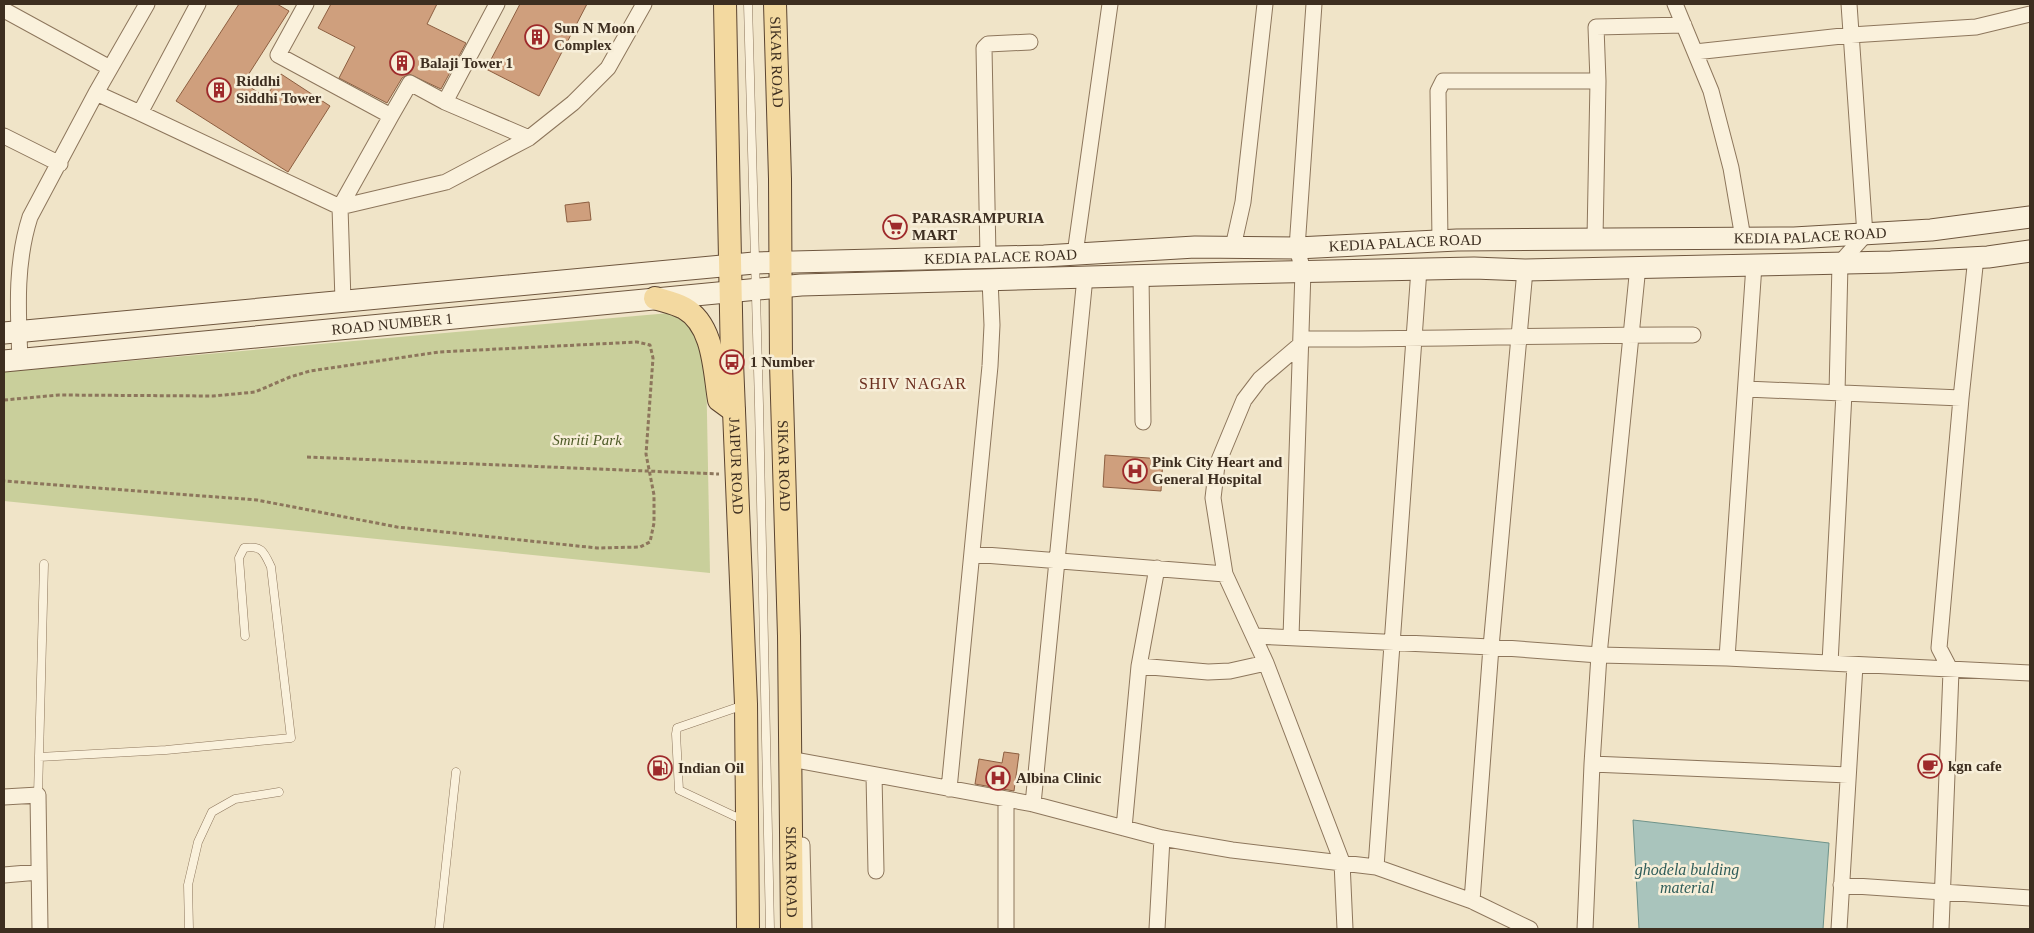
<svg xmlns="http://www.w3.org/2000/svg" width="2034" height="933" font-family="'Times New Roman',serif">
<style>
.green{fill:#c9cf9b}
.water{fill:#a9c4bc;stroke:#6f938a}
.building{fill:#cf9f7d;stroke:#8d5f41}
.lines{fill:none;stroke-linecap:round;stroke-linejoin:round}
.lane-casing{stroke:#8d765c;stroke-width:9}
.street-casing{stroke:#8d765c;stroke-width:17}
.secondary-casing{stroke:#6f573f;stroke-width:23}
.primary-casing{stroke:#5b4430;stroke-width:24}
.path{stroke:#8d765c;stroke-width:3;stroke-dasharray:4 2.5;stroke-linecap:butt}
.lane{stroke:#faf1dc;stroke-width:8}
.street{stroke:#faf1dc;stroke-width:15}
.secondary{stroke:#faf1dc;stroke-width:21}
.primary{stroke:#f3d9a0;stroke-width:22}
.labels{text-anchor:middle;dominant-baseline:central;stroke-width:5;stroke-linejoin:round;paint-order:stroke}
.poi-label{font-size:15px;font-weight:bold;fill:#3d2e20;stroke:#f7eed8;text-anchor:start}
.street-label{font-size:15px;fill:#3d2e20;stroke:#f7eed8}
.park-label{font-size:15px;font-style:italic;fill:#4d5a26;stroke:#f7eed8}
.neighbourhood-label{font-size:16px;letter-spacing:1px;fill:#6b2e1e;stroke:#f7eed8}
.water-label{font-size:16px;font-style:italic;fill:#2f5d5a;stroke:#f7eed8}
</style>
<rect width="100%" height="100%" fill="#f0e4c8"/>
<path class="green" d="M 681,312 L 693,320 L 706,362 L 710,573 L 4,501 L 4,372 Z"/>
<path class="water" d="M 1633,820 L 1829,843 L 1823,929 L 1639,929 Z"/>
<path class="building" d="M 239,4 L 277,4 L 289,11 L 243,83 L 266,97 L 281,74 L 330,106 L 288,172 L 176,101 Z
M 331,4 L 437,4 L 427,24 L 466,43 L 441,89 L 409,74 L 402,78 L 387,103 L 339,78 L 355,47 L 318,28 Z
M 520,4 L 587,4 L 539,96 L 486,69 Z
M 589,202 L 591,220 L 567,222 L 565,205 Z
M 1105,455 L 1163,459 L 1161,491 L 1103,487 Z
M 1004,752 L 1019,754 L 1014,791 L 975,784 L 979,759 L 1002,763 Z"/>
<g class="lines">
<g class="lane-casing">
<path id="lane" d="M 748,4 L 759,405 L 770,929
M 744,705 L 677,728 L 676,734 L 679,790 L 745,821
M 39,757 L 166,750 L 291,738 L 271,567 C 264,552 262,545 244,548 L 239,558 L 245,636
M 38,795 L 44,564
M 189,929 L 188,885 L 198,842 L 212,812 L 235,799 L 279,792
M 439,929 L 456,772"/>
</g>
<g class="street-casing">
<path id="street" d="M 198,4 L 140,113 L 340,207 L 446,182 L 529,138 L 573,103 L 608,68 L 644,4
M 306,4 L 278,55 L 391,116 L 410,83 L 445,102 L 529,138
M 1675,4 L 1711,91 L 1731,168 L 1743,238
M 4,10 L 110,68
M 1695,52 L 1851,35 L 1976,27 L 2030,14
M 96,93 L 140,113
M 445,102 L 497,4
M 4,136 L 60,164
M 1595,238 L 1598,81 L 1596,27 L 1684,25
M 1440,241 L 1438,91 L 1443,81 L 1598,81
M 1233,247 L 1243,202 L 1265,4
M 1075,254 L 1110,4
M 988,257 L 984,48 L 988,44 L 1030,42
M 1141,275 L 1143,422
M 343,301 L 340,207 L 391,116
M 1301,339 C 1432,340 1562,334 1693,335
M 1301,344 L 1260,379 L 1244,400 L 1217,465 L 1213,498 L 1225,574 L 1266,663 L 1342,862 L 1345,929
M 20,360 C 18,311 15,264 30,217 L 96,93 L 147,4
M 1746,389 L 1961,398
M 1837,393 L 1840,263 L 1865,235 L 1849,4
M 972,554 L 1225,574
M 1254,636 L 1491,647 L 1599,655 L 1727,658 L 2030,673
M 1291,637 L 1303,271 L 1297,248 L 1314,4
M 1727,658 L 1754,265
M 1830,663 L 1844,393
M 1139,666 L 1208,672 L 1230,671 L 1266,663
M 790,759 L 1033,804 L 1162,838 L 1232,850 L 1376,867 L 1472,901 L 1530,929
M 1592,764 L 1848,775
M 874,775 L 876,871
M 949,789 L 990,366 L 992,325 L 990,280
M 4,797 L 38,795 L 40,929
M 1006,800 L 1006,929
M 1033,804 L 1085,277
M 1124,828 L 1139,666 L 1157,568
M 802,845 L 804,929
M 1376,867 L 1419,269
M 4,875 L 39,872
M 1841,885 L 2030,898
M 1472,901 L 1491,647 L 1525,270
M 1157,929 L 1162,838
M 1585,929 L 1592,764 L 1599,655 L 1638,266
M 1839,929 L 1855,665
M 1941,929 L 1951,671 L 1939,648 L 1961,398 L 1976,257"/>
</g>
<g class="secondary-casing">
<g id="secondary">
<path id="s1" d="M 4,333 L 754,263 L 1044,256 L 1195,247 L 1297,248 L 1457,240 L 1794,238 L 1931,230 L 2030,217"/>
<path id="s2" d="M 4,361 L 801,285 L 1235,273 L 1474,268 L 1525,270 L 1891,262 L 1988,257 L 2030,251"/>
</g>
</g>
<g class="primary-casing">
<g id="primary">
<path id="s3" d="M 725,4 L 732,362 L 746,704 L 748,929"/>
<path id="s4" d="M 775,4 L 780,179 L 781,364 L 789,636 L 792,929"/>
<path d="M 655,298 C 664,301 675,303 684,308 C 714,325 714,370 719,400 L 734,411"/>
</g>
</g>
<path class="path" d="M 4,400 L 59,395 L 213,396 L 255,392 L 290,377 L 310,371 L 439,352 L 637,342 L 650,345 L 653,358 L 646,454 L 654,495 L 654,523 L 650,542 L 640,547 L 597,548 L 397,527 L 257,500 L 4,481
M 307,457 L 719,474"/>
<use href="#lane" class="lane"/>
<use href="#street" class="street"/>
<use href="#secondary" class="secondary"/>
<use href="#primary" class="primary"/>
</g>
<defs>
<g id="building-ring" transform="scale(1.25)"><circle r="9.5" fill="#f7eed8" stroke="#9e2a2b" stroke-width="1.5"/><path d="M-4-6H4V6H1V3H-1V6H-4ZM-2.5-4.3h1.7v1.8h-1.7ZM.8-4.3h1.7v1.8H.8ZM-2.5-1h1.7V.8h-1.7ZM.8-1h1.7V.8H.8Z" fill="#9e2a2b"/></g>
<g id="supermarket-ring" transform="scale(1.25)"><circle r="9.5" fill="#f7eed8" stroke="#9e2a2b" stroke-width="1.5"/><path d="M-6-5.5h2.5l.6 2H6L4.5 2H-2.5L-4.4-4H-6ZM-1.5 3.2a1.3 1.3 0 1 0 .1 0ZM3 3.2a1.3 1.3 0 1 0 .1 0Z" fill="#9e2a2b"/></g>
<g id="bus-ring" transform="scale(1.25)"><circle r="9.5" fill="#f7eed8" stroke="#9e2a2b" stroke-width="1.5"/><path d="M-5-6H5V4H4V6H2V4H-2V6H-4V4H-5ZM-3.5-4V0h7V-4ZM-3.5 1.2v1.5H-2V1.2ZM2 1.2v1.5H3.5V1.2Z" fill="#9e2a2b"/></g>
<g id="hospital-ring" transform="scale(1.25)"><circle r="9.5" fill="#f7eed8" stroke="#9e2a2b" stroke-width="1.5"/><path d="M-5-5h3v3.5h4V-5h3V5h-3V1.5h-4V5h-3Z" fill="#9e2a2b"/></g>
<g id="cafe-ring" transform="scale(1.25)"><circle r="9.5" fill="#f7eed8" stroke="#9e2a2b" stroke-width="1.5"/><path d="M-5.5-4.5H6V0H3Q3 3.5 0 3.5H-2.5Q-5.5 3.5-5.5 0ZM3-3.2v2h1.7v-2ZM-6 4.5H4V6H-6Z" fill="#9e2a2b"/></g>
<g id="fuel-ring" transform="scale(1.25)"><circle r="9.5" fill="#f7eed8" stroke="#9e2a2b" stroke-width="1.5"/><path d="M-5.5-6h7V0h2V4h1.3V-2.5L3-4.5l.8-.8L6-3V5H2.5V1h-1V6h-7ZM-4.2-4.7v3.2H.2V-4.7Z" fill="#9e2a2b"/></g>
</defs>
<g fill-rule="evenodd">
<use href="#building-ring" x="537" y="37"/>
<use href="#building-ring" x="402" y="63"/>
<use href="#building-ring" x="219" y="90"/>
<use href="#supermarket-ring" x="895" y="227"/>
<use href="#bus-ring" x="732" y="362"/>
<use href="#hospital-ring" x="1135" y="471"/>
<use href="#cafe-ring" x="1930" y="766"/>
<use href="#fuel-ring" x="660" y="768"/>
<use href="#hospital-ring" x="998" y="778"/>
</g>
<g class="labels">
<g class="poi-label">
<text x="554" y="28">Sun N Moon<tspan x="554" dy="17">Complex</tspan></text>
<text x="420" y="63">Balaji Tower 1</text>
<text x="236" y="81">Riddhi<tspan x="236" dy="17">Siddhi Tower</tspan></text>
<text x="912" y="218">PARASRAMPURIA<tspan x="912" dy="17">MART</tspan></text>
<text x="750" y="362">1 Number</text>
<text x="1152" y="462">Pink City Heart and<tspan x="1152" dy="17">General Hospital</tspan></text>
<text x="1948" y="766">kgn cafe</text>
<text x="678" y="768">Indian Oil</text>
<text x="1016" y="778">Albina Clinic</text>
</g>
<g class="street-label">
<text stroke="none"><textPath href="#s4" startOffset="58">SIKAR ROAD</textPath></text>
<text stroke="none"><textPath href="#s1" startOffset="1810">KEDIA PALACE ROAD</textPath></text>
<text stroke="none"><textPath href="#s1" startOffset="1405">KEDIA PALACE ROAD</textPath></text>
<text stroke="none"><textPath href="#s1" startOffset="1000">KEDIA PALACE ROAD</textPath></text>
<text stroke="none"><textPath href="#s2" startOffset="390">ROAD NUMBER 1</textPath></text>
<text stroke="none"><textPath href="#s4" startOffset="462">SIKAR ROAD</textPath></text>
<text stroke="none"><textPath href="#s3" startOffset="462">JAIPUR ROAD</textPath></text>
<text stroke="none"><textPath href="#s4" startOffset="868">SIKAR ROAD</textPath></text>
</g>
<g class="park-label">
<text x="587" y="440">Smriti Park</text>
</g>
<g class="neighbourhood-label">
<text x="913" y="383">SHIV NAGAR</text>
</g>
<g class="water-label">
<text x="1687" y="869">ghodela bulding<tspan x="1687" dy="18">material</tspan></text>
</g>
</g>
<rect width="2034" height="933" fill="none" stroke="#3d2e20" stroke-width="10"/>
</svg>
